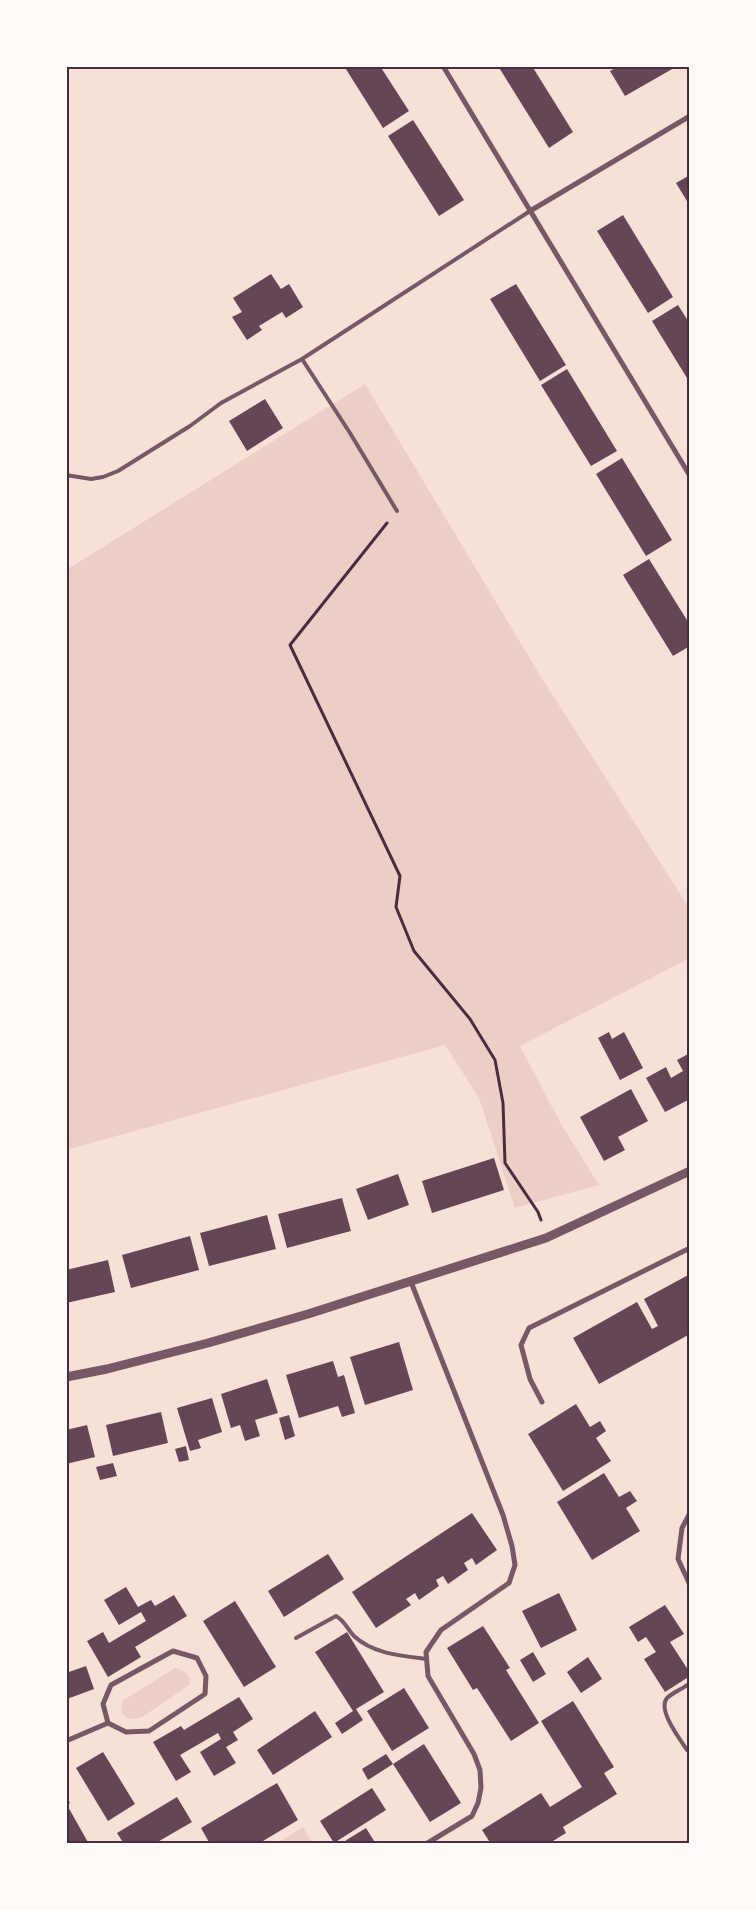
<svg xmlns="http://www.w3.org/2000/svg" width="756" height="1910" font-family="Rubik,sans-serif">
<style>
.green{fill:#ebcfc5}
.building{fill:#644757}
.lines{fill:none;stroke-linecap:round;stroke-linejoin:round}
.path{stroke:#4a2c40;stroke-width:3}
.service{stroke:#755966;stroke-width:4}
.minor{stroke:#755966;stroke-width:5}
.tertiary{stroke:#755966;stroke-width:9}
.neatline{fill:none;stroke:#4a2c40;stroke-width:2}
</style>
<rect width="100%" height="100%" fill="#f7e1d7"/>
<path class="green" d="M 365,384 L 541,677 L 690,909 L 690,958 L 520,1046 L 561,1124 L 599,1185 L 515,1208 L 479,1098 L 445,1045 L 66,1150 L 66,570 Z
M 175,1668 L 185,1672 L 190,1679 L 189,1685 L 141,1718 L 129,1719 L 121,1713 L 122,1701 Z
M 303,1827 L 313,1844 L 276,1844 Z"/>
<path class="building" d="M 344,66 L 380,66 L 409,111 L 383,128 Z
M 498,66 L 532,66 L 573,132 L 549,148 Z
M 619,66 L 673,66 L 674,68 L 625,96 L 610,71 Z
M 413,120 L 464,200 L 439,216 L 388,136 Z
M 690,175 L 690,206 L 676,183 Z
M 623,215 L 673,297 L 648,313 L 597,231 Z
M 271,274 L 281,289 L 289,284 L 303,307 L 286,318 L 282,312 L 259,326 L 262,330 L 247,340 L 232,317 L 242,312 L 233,298 Z
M 516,284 L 566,365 L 540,381 L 490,299 Z
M 678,305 L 690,324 L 690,383 L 652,321 Z
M 567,369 L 617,451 L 591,466 L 541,385 Z
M 265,399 L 283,428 L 247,451 L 229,421 Z
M 622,458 L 672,540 L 646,556 L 596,474 Z
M 649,559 L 690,625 L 690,646 L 673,656 L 623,575 Z
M 609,1032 L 612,1039 L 624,1032 L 643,1068 L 620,1080 L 598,1038 Z
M 690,1053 L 690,1099 L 665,1112 L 646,1078 L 666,1067 L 671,1078 L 683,1071 L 677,1060 Z
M 631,1089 L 648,1121 L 618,1137 L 625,1150 L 604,1161 L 580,1117 Z
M 494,1158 L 504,1190 L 432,1213 L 422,1181 Z
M 398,1174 L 409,1205 L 368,1220 L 356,1189 Z
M 342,1198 L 351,1231 L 287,1248 L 278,1214 Z
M 267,1215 L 276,1249 L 209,1266 L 200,1233 Z
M 190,1236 L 199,1270 L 131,1288 L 122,1255 Z
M 108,1260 L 115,1292 L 66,1303 L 66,1270 Z
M 690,1274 L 690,1334 L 599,1384 L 573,1338 L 637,1302 L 652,1329 L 658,1326 L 644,1299 Z
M 399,1342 L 413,1390 L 365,1405 L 350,1357 Z
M 333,1361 L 338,1377 L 344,1375 L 355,1413 L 342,1417 L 338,1406 L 299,1418 L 286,1375 Z
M 267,1379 L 278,1413 L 255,1420 L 260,1436 L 245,1441 L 240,1425 L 231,1428 L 221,1394 Z
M 212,1398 L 222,1432 L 198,1440 L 201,1448 L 190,1451 L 177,1408 Z
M 576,1404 L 590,1427 L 600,1421 L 606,1431 L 596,1438 L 611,1461 L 563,1491 L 528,1434 Z
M 161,1412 L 168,1443 L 113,1456 L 106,1425 Z
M 289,1415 L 295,1436 L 285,1440 L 279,1418 Z
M 87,1425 L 95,1457 L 66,1464 L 66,1430 Z
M 186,1446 L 189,1460 L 179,1462 L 175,1449 Z
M 113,1463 L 117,1476 L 100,1480 L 96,1467 Z
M 604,1473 L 619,1497 L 630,1491 L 637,1501 L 626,1508 L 640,1531 L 592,1560 L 557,1502 Z
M 472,1513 L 497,1550 L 476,1565 L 472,1558 L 464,1563 L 468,1570 L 448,1584 L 443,1576 L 436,1580 L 439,1586 L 419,1600 L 415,1593 L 406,1599 L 411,1605 L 376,1628 L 352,1592 Z
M 328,1554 L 344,1579 L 284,1617 L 268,1591 Z
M 126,1587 L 138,1607 L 151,1600 L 155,1606 L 174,1595 L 187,1616 L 135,1647 L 141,1657 L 108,1677 L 87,1641 L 103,1632 L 109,1643 L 146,1621 L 141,1612 L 119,1625 L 104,1600 Z
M 559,1593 L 577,1630 L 541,1648 L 522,1611 Z
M 235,1601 L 276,1667 L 244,1687 L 203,1621 Z
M 665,1605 L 684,1634 L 670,1642 L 690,1673 L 690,1676 L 665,1692 L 644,1659 L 656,1652 L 646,1637 L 638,1642 L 629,1627 Z
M 483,1626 L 510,1668 L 506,1670 L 539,1723 L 511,1741 L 477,1688 L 473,1690 L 447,1648 Z
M 347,1632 L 384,1692 L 356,1709 L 363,1720 L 342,1734 L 335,1723 L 353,1711 L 315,1652 Z
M 533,1652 L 546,1674 L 533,1682 L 520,1660 Z
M 588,1657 L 602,1679 L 581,1693 L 567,1672 Z
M 86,1666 L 94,1689 L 67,1699 L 66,1673 Z
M 404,1688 L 429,1728 L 392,1751 L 367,1711 Z
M 239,1697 L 253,1719 L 233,1732 L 238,1740 L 226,1747 L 236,1763 L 214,1776 L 200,1752 L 221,1739 L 218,1733 L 180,1755 L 191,1772 L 176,1781 L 153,1742 L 181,1726 L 184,1730 Z
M 573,1701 L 614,1767 L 604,1773 L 617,1794 L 563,1827 L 566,1833 L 548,1844 L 491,1844 L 482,1830 L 541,1793 L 550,1807 L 582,1787 L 541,1721 Z
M 315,1711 L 332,1737 L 273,1775 L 257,1750 Z
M 424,1744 L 461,1803 L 430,1822 L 393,1764 Z
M 103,1752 L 135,1804 L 108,1821 L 76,1768 Z
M 386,1754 L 393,1764 L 368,1780 L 362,1769 Z
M 277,1783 L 298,1820 L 258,1844 L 210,1844 L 201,1828 Z
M 372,1788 L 386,1810 L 334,1843 L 320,1821 Z
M 66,1796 L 70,1803 L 67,1805 L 89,1844 L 66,1844 Z
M 177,1797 L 192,1822 L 154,1844 L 124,1844 L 117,1833 Z
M 366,1828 L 376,1844 L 340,1844 Z"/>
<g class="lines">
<path class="path" d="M 387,523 L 290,645 L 400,876 L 396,907 L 414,951 L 470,1019 L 495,1060 L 503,1103 L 505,1163 L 538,1212 L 541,1220"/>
<path class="service" d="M 302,359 L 350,433 L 397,511
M 66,475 L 91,479 L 103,477 L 118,471 L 190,426 L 221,403 L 302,359 L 530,211
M 296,1638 L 336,1616 C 345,1621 347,1629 354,1636 C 373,1654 402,1656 427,1659
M 687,1750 C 680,1739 657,1710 667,1698 C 673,1692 683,1689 690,1683"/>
<path class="minor" d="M 443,66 L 690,476
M 530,211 L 690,116
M 411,1282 L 503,1515 L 512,1546 L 515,1565 L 509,1583 L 441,1630 L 426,1652 L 428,1676 L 474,1754 L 480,1770 L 481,1788 L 478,1803 L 472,1816 L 426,1844
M 542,1402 L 530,1379 L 521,1345 L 529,1328 L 690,1248
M 690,1513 L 682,1528 L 678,1559 L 690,1585
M 173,1651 L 197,1658 L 206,1676 L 205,1694 L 149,1731 L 126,1732 L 108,1723 L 103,1704 L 111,1685 Z
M 66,1741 L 108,1723"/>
<path class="tertiary" d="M 66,1377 L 107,1369 L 208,1343 L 308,1314 L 546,1238 L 690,1171"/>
</g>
<rect width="756" height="1910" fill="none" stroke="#fffaf5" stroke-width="135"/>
<rect x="68" y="68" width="620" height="1774" class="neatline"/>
</svg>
